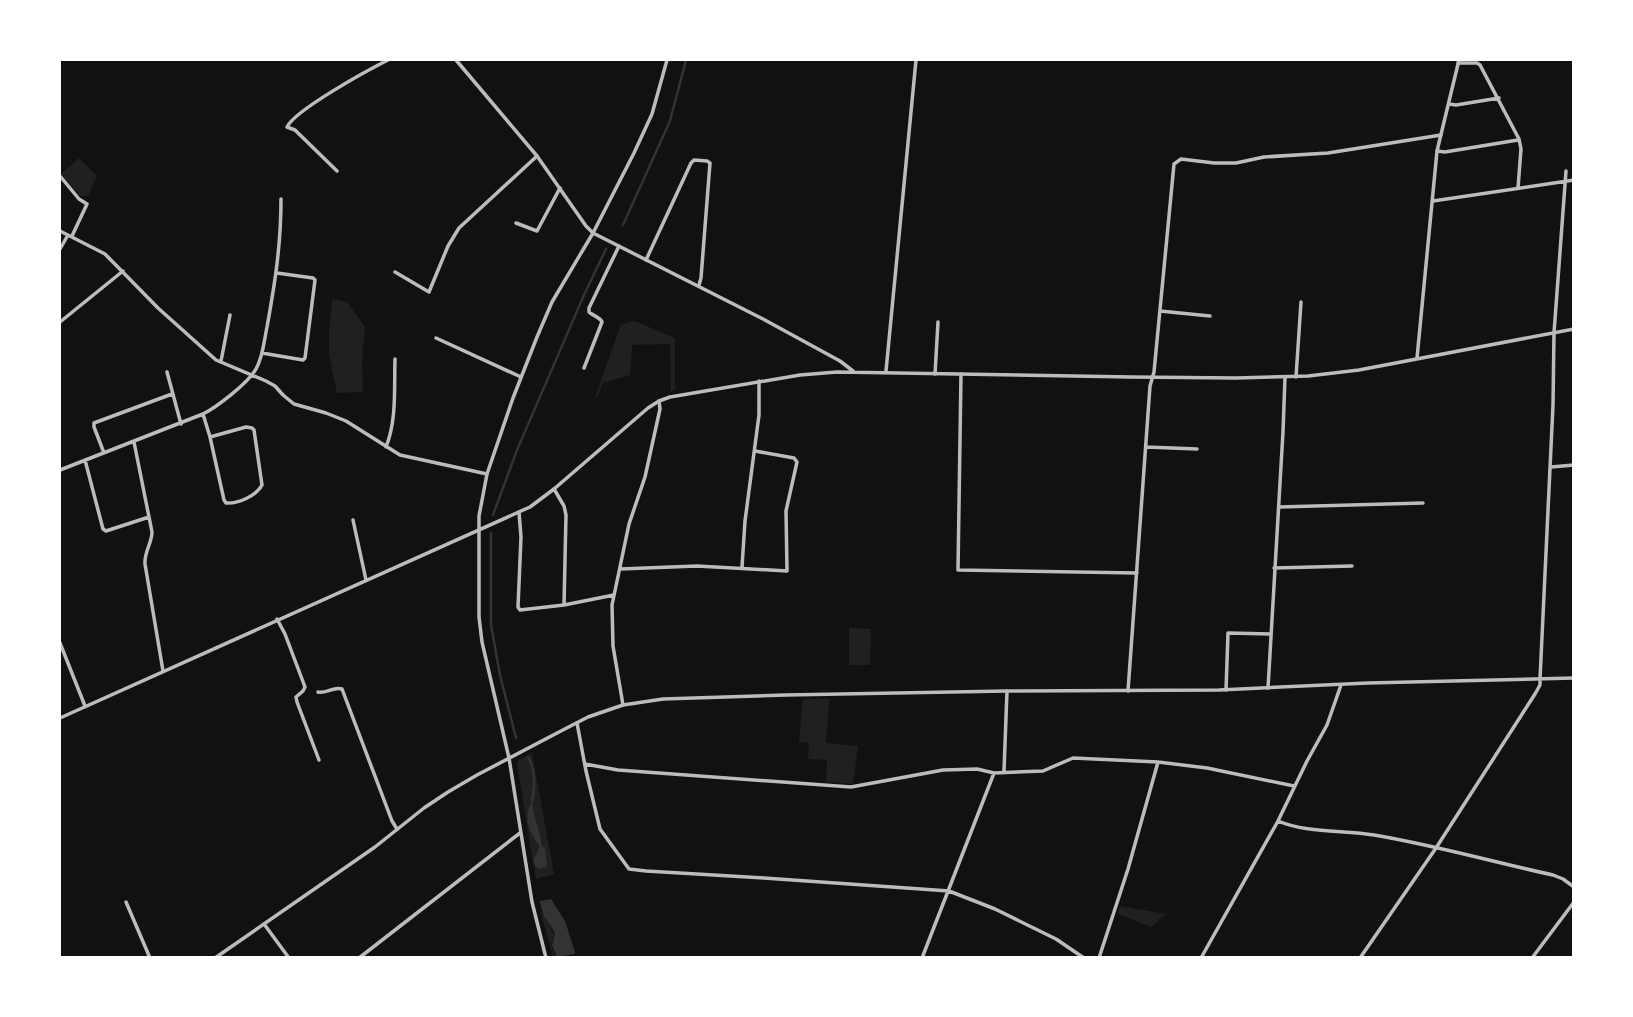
<svg xmlns="http://www.w3.org/2000/svg" width="1633" height="1017" font-family="'Crimson Pro',serif">
<style>
.green{fill:#202020}
.water{fill:#333}
.lines{fill:none;stroke-linecap:round;stroke-linejoin:round}
.stream{stroke:#333;stroke-width:2.5}
.minor{stroke:#bcbcbc;stroke-width:3.5}
.tertiary{stroke:#bcbcbc;stroke-width:3.5}
</style>
<rect width="100%" height="100%" fill="#111"/>
<path class="green" d="M 79,158 L 97,176 L 88,196 L 80,196 L 61,174 Z
M 332,299 L 347,302 L 365,327 L 362,361 L 363,392 L 337,393 L 329,354 L 329,329 Z
M 635,321 L 675,338 L 675,390 L 671,391 L 670,344 L 632,345 L 630,375 L 603,383 L 597,397 L 595,397 L 621,324 Z
M 849,628 L 871,629 L 870,665 L 849,665 Z
M 803,699 L 829,699 L 826,743 L 858,746 L 853,784 L 826,782 L 827,760 L 808,759 L 809,743 L 799,742 Z
M 532,753 L 554,874 L 536,879 L 542,914 L 554,934 L 551,944 L 556,957 L 553,957 L 542,917 L 517,763 L 518,760 Z
M 1120,906 L 1166,914 L 1151,927 L 1118,914 Z"/>
<path class="water" d="M 532,800 C 533,816 540,831 542,847 L 545,847 L 547,867 L 538,869 C 528,857 539,856 539,846 C 528,827 523,821 532,800 Z
M 551,899 L 565,921 L 575,952 L 574,954 L 557,957 L 552,945 L 555,933 L 543,915 L 540,901 Z"/>
<g class="lines">
<path class="stream" d="M 623,225 L 670,121 L 686,60
M 493,515 L 517,450 L 584,295 L 606,249
M 491,533 L 491,625 L 500,675 L 516,738
M 528,757 C 536,771 535,785 532,801"/>
<path class="minor" d="M 1458,63 L 1477,63 L 1480,65 L 1519,139 L 1521,149 L 1518,188
M 1449,104 L 1456,105 L 1499,98
M 1437,151 L 1445,152 L 1518,140
M 337,171 L 295,130 L 287,127 C 295,110 368,70 388,60
M 60,176 L 79,199 L 87,204 L 72,236
M 1433,201 L 1574,180
M 516,223 L 537,231 L 560,188
M 60,231 L 105,254 L 158,308 L 216,360 L 266,381 L 275,386 L 283,395 L 294,404 L 326,413 L 346,421 L 400,455 L 487,474
M 60,249 L 68,235
M 646,260 L 691,163 L 694,160 L 707,161 L 710,163 L 701,278 L 699,285
M 395,272 L 429,292 L 448,246 L 459,228 L 537,156
M 1160,311 L 1210,316
M 60,322 L 123,271
M 436,338 L 521,377
M 262,353 L 303,360 L 305,358 L 315,280 L 313,278 L 277,273
M 221,361 L 230,315
M 584,368 L 602,322 C 600,317 593,316 589,312 L 589,308 L 619,246
M 167,372 L 181,424
M 935,374 L 938,322
M 961,374 L 958,570 L 1137,573
M 1296,377 L 1301,302
M 203,414 L 210,437 L 224,500 L 226,503 C 238,504 256,496 262,485 L 254,430 L 252,428 L 246,427 L 210,437
M 134,442 L 152,532 C 152,543 144,552 145,564 L 163,671
M 386,447 C 397,420 394,387 395,359
M 1146,447 L 1197,449
M 104,453 L 94,427 L 94,423 L 172,394
M 85,460 L 103,529 L 106,531 L 149,517
M 1551,467 L 1574,465
M 60,470 L 203,414 C 217,407 248,383 256,369 C 263,357 264,341 267,327 C 275,283 281,245 281,199
M 554,489 L 564,506 L 566,515 L 564,605
M 1279,507 L 1423,503
M 519,512 L 521,537 L 518,607 L 520,610 L 564,605 L 614,595
M 353,520 L 366,580
M 742,567 L 745,521 L 759,415 L 759,381
M 1274,568 L 1352,566
M 620,569 L 697,566 L 787,571 L 786,511 L 797,462 L 794,458 L 755,451
M 277,619 L 285,634 L 305,687 L 303,691 L 296,697 L 297,702 L 319,760
M 60,643 L 85,706
M 1540,679 L 1553,405 L 1554,333 L 1566,171
M 1268,688 L 1283,432 L 1285,377
M 1226,690 L 1228,633 L 1271,634
M 1128,691 L 1150,386 L 1154,372 L 1174,164 L 1181,159 L 1214,163 L 1236,163 L 1264,157 L 1328,153 L 1441,135
M 318,692 C 326,694 334,686 342,689 L 392,821 L 397,829
M 623,705 L 613,646 L 612,605 L 629,524 L 645,477 L 660,409 L 659,401
M 577,723 L 586,771 L 600,829 L 629,869 L 646,871 L 764,878 L 949,891 L 995,909 L 1056,939 L 1084,958
M 585,764 L 618,770 L 851,787 L 943,770 L 977,769 L 994,773 L 1043,771 L 1073,758 L 1158,762 L 1207,768 L 1294,786
M 1004,771 L 1007,691
M 1278,821 C 1306,833 1344,830 1374,835 C 1434,845 1493,862 1553,875 L 1563,879 L 1574,887
M 126,902 L 150,958
M 264,924 L 289,958
M 359,958 L 520,833
M 922,958 L 994,773
M 1099,958 L 1128,869 L 1158,762
M 1201,958 L 1278,821 L 1307,761 L 1327,725 L 1341,685
M 1532,958 L 1574,902"/>
<path class="tertiary" d="M 456,60 L 537,156 L 586,226 L 593,233 L 763,319 L 840,361 L 853,371
M 1417,358 L 1437,151 L 1459,60
M 886,371 L 916,60
M 60,718 L 530,507 L 554,489 L 648,408 L 659,401 L 670,397 L 800,375 L 837,372 L 1131,377 L 1236,378 L 1308,376 L 1359,370 L 1574,329
M 215,958 L 375,847 L 424,808 L 448,792 L 477,775 L 559,732 L 588,717 L 623,705 L 663,699 L 786,695 L 1007,691 L 1219,690 L 1368,683 L 1574,678
M 546,958 L 532,902 L 509,758 L 482,642 L 479,617 L 479,516 L 487,474 L 513,398 L 537,337 L 552,302 L 593,233 L 634,153 L 652,114 L 667,60
M 1360,958 L 1436,848 L 1535,694 L 1540,685 L 1540,679"/>
</g>
<rect width="1633" height="1017" fill="none" stroke="#ffffff" stroke-width="122"/>
</svg>
